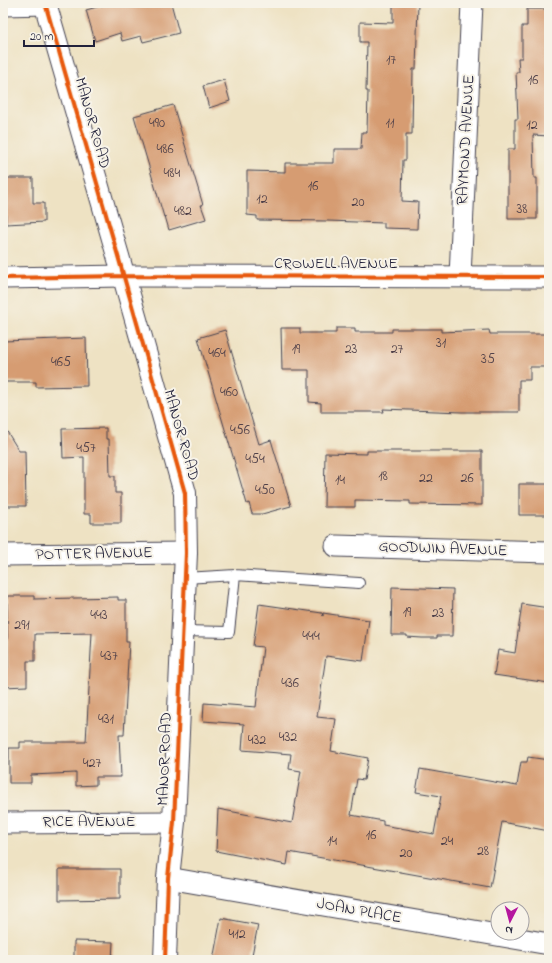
<svg xmlns="http://www.w3.org/2000/svg" width="552" height="963" font-family="'Indie Flower',sans-serif">
<style>
.building{fill:#d69c72}
.lines{fill:none;stroke-linecap:round;stroke-linejoin:round}
.lane-casing{stroke:#413f4f;stroke-width:12}
.street-casing{stroke:#413f4f;stroke-width:23}
.secondary-casing{stroke:#413f4f;stroke-width:24}
.lane{stroke:#fff;stroke-width:10}
.street{stroke:#fff;stroke-width:21}
.secondary{stroke:#fff;stroke-width:22}
.cycleway-casing{stroke:#f7f3e8;stroke-width:6}
.cycleway{stroke:#e8590c;stroke-width:4}
.labels{text-anchor:middle;dominant-baseline:central;stroke-width:4;stroke-linejoin:round;paint-order:stroke}
.number-label{font-size:14px;fill:#4f4049}
.street-label{font-size:16px;fill:#22223b;stroke:#f7f3e8}
</style>
<rect width="100%" height="100%" fill="#f7f3e8"/>
<filter id="ink" filterUnits="userSpaceOnUse"><feTurbulence type="fractalNoise" baseFrequency=".025" numOctaves="2"/><feDisplacementMap in="SourceGraphic" scale="8" xChannelSelector="R" yChannelSelector="G"/><feConvolveMatrix kernelMatrix="1 2 1 2 8 2 1 2 1" color-interpolation-filters="sRGB"/></filter>
<filter id="wash" filterUnits="userSpaceOnUse"><feTurbulence type="fractalNoise" baseFrequency=".012" numOctaves="4" result="noise"/><feDisplacementMap in="SourceGraphic" scale="16" xChannelSelector="R" yChannelSelector="G"/><feGaussianBlur stdDeviation="0.9" result="paint"/><feColorMatrix in="noise" values="0 0 0 0 0 0 0 0 0 0 0 0 0 0 0 0 0 1.4 0 .05"/><feComposite in="paint" operator="in"/></filter>
<g filter="url(#wash)">
<rect width="100%" height="100%" fill="#eee2c3"/>
<g id="blocks">
<path class="building" d="M 112,3 L 171,3 L 179,33 L 143,42 L 141,36 L 122,41 L 120,33 L 95,41 L 86,10 Z
M 393,3 L 418,3 L 416,69 L 413,69 L 412,134 L 406,134 L 406,160 L 403,160 L 402,201 L 418,202 L 417,229 L 384,228 L 384,223 L 328,221 L 257,220 L 257,216 L 247,215 L 247,171 L 285,172 L 285,163 L 334,163 L 334,149 L 361,149 L 362,132 L 367,132 L 368,91 L 366,91 L 367,42 L 360,42 L 360,22 L 393,23 Z
M 527,9 L 549,9 L 549,136 L 533,135 L 534,178 L 537,178 L 537,219 L 508,219 L 508,149 L 515,149 L 515,119 L 518,119 L 516,72 L 519,72 L 518,58 L 522,58 L 522,26 L 527,26 Z
M 224,80 L 230,101 L 209,108 L 203,86 Z
M 173,105 L 203,205 L 201,205 L 206,219 L 169,230 L 165,216 L 164,217 L 134,116 Z
M 5,178 L 33,178 L 33,203 L 44,203 L 44,222 L 6,224 Z
M 281,328 L 300,328 L 300,333 L 336,333 L 336,328 L 355,328 L 355,332 L 392,332 L 392,329 L 441,329 L 441,332 L 489,330 L 490,334 L 546,334 L 546,367 L 530,367 L 530,380 L 519,380 L 519,412 L 462,412 L 383,409 L 384,412 L 321,412 L 321,403 L 309,402 L 309,370 L 282,370 Z
M 225,330 L 259,444 L 271,440 L 291,506 L 262,514 L 252,514 L 249,503 L 247,504 L 198,338 Z
M 86,338 L 87,386 L 36,387 L 36,382 L 3,382 L 3,341 Z
M 3,425 L 19,451 L 25,451 L 26,506 L 3,506 Z
M 106,428 L 106,439 L 109,439 L 110,476 L 115,476 L 115,493 L 121,493 L 121,523 L 91,523 L 91,514 L 84,514 L 84,457 L 63,458 L 62,429 Z
M 367,451 L 482,451 L 482,505 L 410,504 L 410,501 L 355,500 L 355,507 L 324,507 L 325,453 L 367,454 Z
M 519,484 L 549,484 L 549,515 L 519,515 Z
M 392,587 L 453,589 L 452,636 L 437,636 L 437,638 L 422,638 L 407,637 L 407,635 L 391,635 Z
M 7,596 L 34,596 L 34,599 L 118,597 L 118,600 L 126,600 L 126,642 L 129,642 L 124,735 L 119,735 L 121,777 L 96,777 L 96,785 L 76,786 L 76,773 L 31,775 L 31,783 L 9,783 L 9,748 L 20,748 L 20,742 L 86,742 L 92,633 L 35,634 L 35,661 L 27,661 L 27,686 L 3,687 L 3,667 L 8,668 Z
M 259,604 L 322,613 L 323,616 L 323,613 L 369,620 L 363,661 L 326,656 L 317,717 L 336,719 L 331,751 L 368,758 L 364,780 L 357,779 L 351,815 L 383,821 L 383,825 L 434,834 L 441,796 L 416,792 L 420,769 L 517,786 L 521,762 L 527,762 L 528,757 L 549,760 L 549,831 L 502,822 L 490,888 L 289,852 L 287,865 L 216,851 L 218,809 L 292,823 L 301,771 L 289,769 L 291,754 L 242,750 L 244,724 L 203,721 L 204,703 L 256,707 L 263,647 L 253,646 Z
M 522,604 L 549,608 L 549,683 L 494,675 L 498,650 L 515,653 Z
M 59,869 L 120,869 L 120,899 L 59,900 Z
M 221,918 L 258,925 L 251,960 L 213,960 Z
M 74,941 L 113,942 L 112,960 L 74,960 Z"/>
</g>
</g>
<g filter="url(#ink)">
<use href="#blocks" fill-opacity="0" stroke="#413f4f" stroke-width="1"/>
<g class="lines">
<g class="lane-casing">
<path id="lane" d="M 185,578 L 235,575 L 359,583
M 182,631 L 229,632 L 235,575"/>
</g>
<g class="street-casing">
<path id="street" d="M 3,5 L 46,4
M 460,277 L 472,3
M 3,278 L 124,276 L 549,277
M 336,546 L 549,552
M 3,555 L 186,553
M 3,823 L 174,822
M 168,878 L 549,944"/>
</g>
<g class="secondary-casing">
<path id="secondary" d="M 45,3 L 118,256 L 185,493 L 186,553 L 174,822 L 168,878 L 165,960"/>
</g>
<use href="#lane" class="lane"/>
<use href="#street" class="street"/>
<use href="#secondary" class="secondary"/>
<g class="cycleway-casing">
<path id="cycleway" d="M 45,3 L 118,256 L 185,493 L 186,553 L 174,822 L 168,878 L 165,960
M 3,278 L 124,276 L 549,277"/>
</g>
<use href="#cycleway" class="cycleway"/>
</g>
</g>
<g class="labels">
<g class="number-label">
<text x="391" y="60">17</text>
<text x="533" y="80">16</text>
<text x="157" y="123">490</text>
<text x="390" y="123">11</text>
<text x="532" y="125">12</text>
<text x="165" y="149">486</text>
<text x="172" y="173">484</text>
<text x="313" y="186">16</text>
<text x="262" y="199">12</text>
<text x="358" y="202">20</text>
<text x="522" y="209">38</text>
<text x="183" y="211">482</text>
<text x="441" y="343">31</text>
<text x="296" y="349">19</text>
<text x="351" y="349">23</text>
<text x="397" y="349">27</text>
<text x="217" y="353">464</text>
<text x="488" y="359">35</text>
<text x="61" y="362">465</text>
<text x="229" y="392">460</text>
<text x="240" y="430">456</text>
<text x="86" y="448">457</text>
<text x="255" y="459">454</text>
<text x="383" y="476">18</text>
<text x="426" y="478">22</text>
<text x="467" y="478">26</text>
<text x="340" y="480">14</text>
<text x="265" y="490">450</text>
<text x="407" y="612">19</text>
<text x="438" y="613">23</text>
<text x="99" y="615">443</text>
<text x="22" y="625">291</text>
<text x="311" y="636">444</text>
<text x="109" y="656">437</text>
<text x="290" y="683">436</text>
<text x="106" y="719">431</text>
<text x="288" y="737">432</text>
<text x="257" y="740">432</text>
<text x="92" y="763">427</text>
<text x="371" y="835">16</text>
<text x="332" y="841">14</text>
<text x="447" y="841">24</text>
<text x="483" y="851">28</text>
<text x="406" y="853">20</text>
<text x="237" y="934">412</text>
</g>
<g class="street-label">
<text transform="translate(92 123) rotate(74)">MANOR ROAD</text>
<text transform="translate(466 140) rotate(-87)">RAYMOND AVENUE</text>
<text x="336" y="264">CROWELL AVENUE</text>
<text transform="translate(181 435) rotate(74)">MANOR ROAD</text>
<text transform="translate(443 549) rotate(2)">GOODWIN AVENUE</text>
<text transform="translate(94 554) rotate(-1)">POTTER AVENUE</text>
<text transform="translate(165 759) rotate(-88)">MANOR ROAD</text>
<text x="89" y="822">RICE AVENUE</text>
<text transform="translate(359 911) rotate(10)">JOAN PLACE</text>
</g>
</g>
<rect width="552" height="963" fill="none" stroke="#f7f3e8" stroke-width="16"/>
<g transform="translate(510 921) rotate(186)"><circle r="19" fill="#f7f3e8" stroke="#a29fa3"/>
<path d="M0-3L7 15L0 10L-7 15Z" fill="#b5179e"/>
<text y="-6" font-size="11" font-weight="bold" text-anchor="middle" fill="#22223b">N</text>
</g>
<path d="M24 40v6h70v-6" fill="none" stroke="#22223b" stroke-width="2"/>
<text x="30" y="40" font-size="12" fill="#22223b" stroke="#f7f3e8" stroke-width="3" paint-order="stroke">20 m</text>
</svg>
